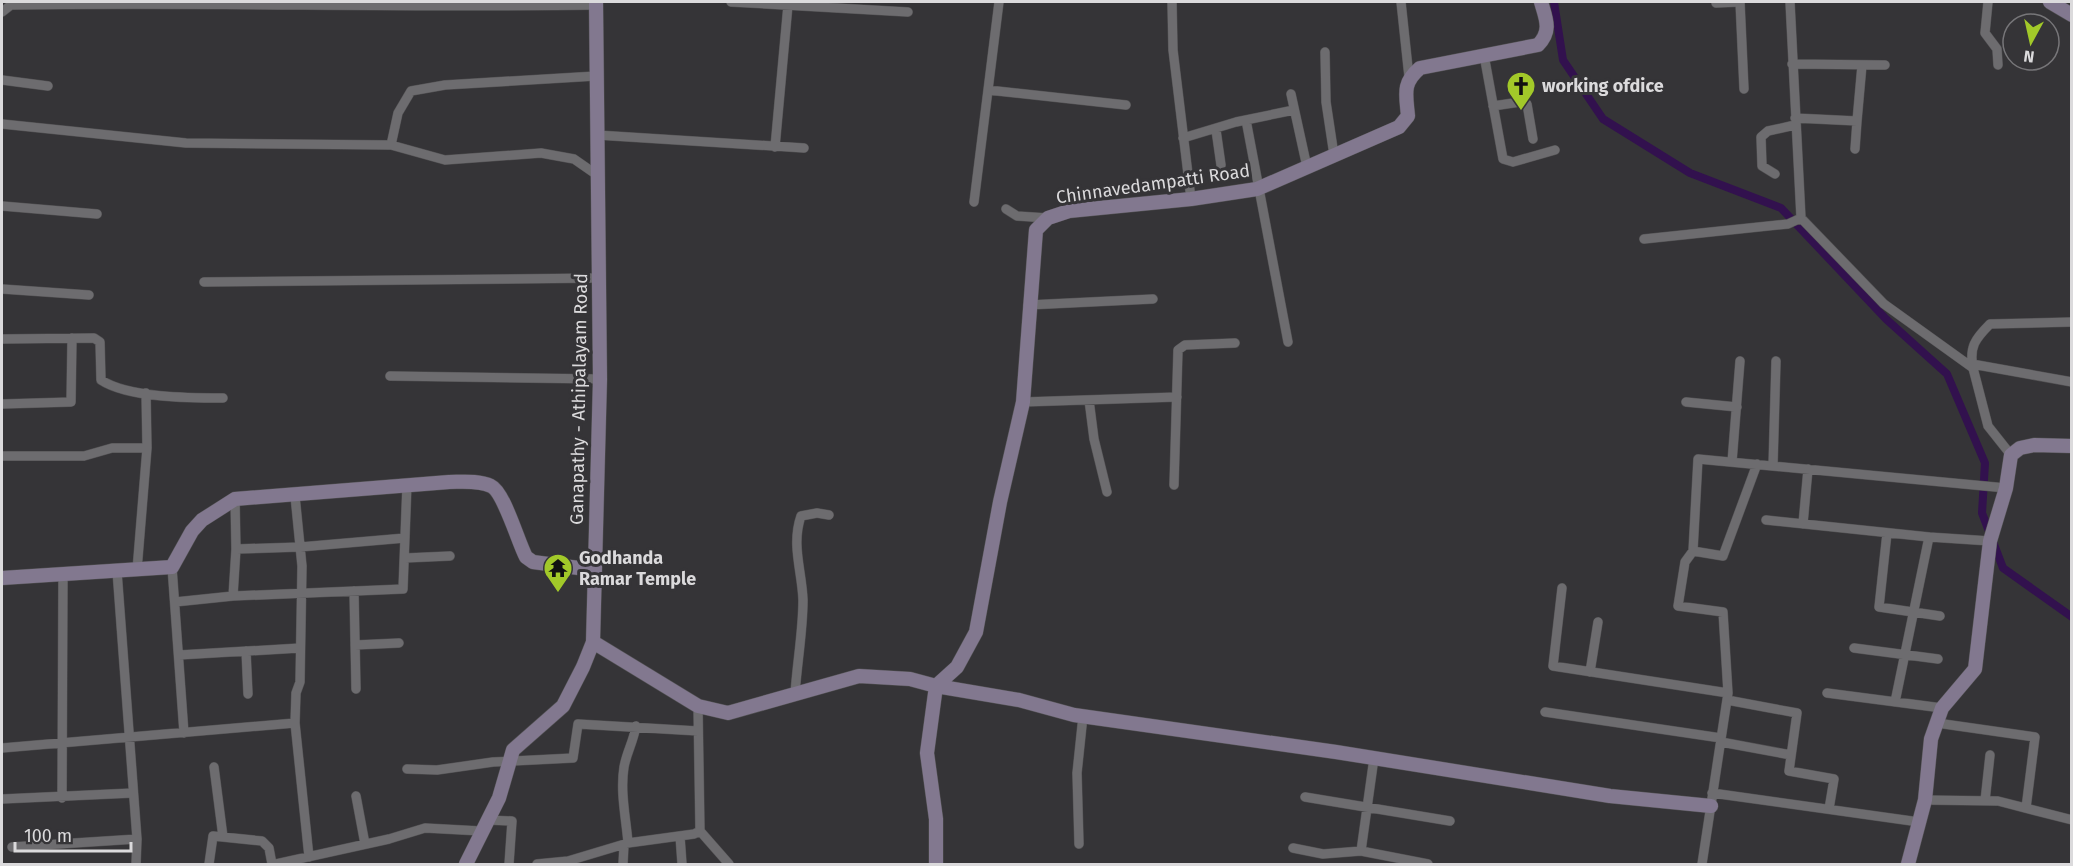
<svg xmlns="http://www.w3.org/2000/svg" width="2073" height="866" font-family="'Fira Sans',sans-serif">
<style>
.lines{fill:none;stroke-linecap:round;stroke-linejoin:round}
.canal{stroke:#32114e;stroke-width:8}
.street-casing{stroke:#525153;stroke-width:10}
.secondary-casing{stroke:#525153;stroke-width:15}
.street{stroke:#6d6c6f;stroke-width:9}
.secondary{stroke:#82788f;stroke-width:14}
.labels{text-anchor:middle;dominant-baseline:central;stroke-width:6;stroke-linejoin:round;paint-order:stroke}
.poi-label{font-size:18px;font-weight:bold;fill:#dbdadc;stroke:#353437;text-anchor:start}
.street-label{font-size:18px;fill:#dbdadc;stroke:#353437}
</style>
<rect width="100%" height="100%" fill="#353437"/>
<g class="lines">
<path class="canal" d="M 1554,2 L 1563,60 L 1603,119 L 1690,173 L 1781,208 L 1886,319 L 1947,374 L 1985,463 L 1982,513 L 2003,568 L 2072,617"/>
<g class="street-casing">
<path id="street" d="M 731,2 L 908,12
M 1172,2 L 1173,50 L 1191,199
M 1401,2 L 1409,77
M 1740,2 L 1744,89
M 1790,2 L 1801,218 L 1884,304 L 1973,368 L 1988,426 L 2011,455
M 1988,2 L 1985,33 L 1997,49 L 1998,65
M 1716,3 L 1740,2
M 2,12 L 11,5 C 206,2 401,8 596,5
M 1325,52 L 1326,102 L 1334,155
M 1484,55 L 1503,159 L 1513,162 L 1555,150
M 1792,64 L 1885,65
M 2,80 L 48,86
M 988,90 L 1126,105
M 1291,94 L 1307,167
M 1493,106 L 1520,102 L 1527,104 L 1533,139
M 1795,118 L 1857,121 L 1862,65
M 1246,120 L 1288,342
M 2,124 L 186,143 L 391,145 L 398,113 L 411,91 L 445,85 L 596,76
M 1216,130 L 1221,165
M 597,135 L 804,148
M 1183,138 L 1236,122 L 1294,110
M 391,145 L 445,160 L 541,153 L 574,159 L 597,175
M 775,147 L 788,5
M 1855,149 L 1857,121
M 1775,174 L 1762,166 L 1761,137 L 1768,131 L 1795,125
M 974,202 L 999,2
M 2,206 L 97,214
M 1006,209 L 1017,216 L 1048,218
M 1644,239 L 1788,224 L 1801,218
M 204,282 L 598,278
M 2,289 L 89,295
M 1028,305 L 1153,299
M 2,339 L 94,338 L 100,342 L 101,380 C 128,398 191,398 223,398
M 1972,364 L 2072,382
M 1973,368 C 1969,347 1975,339 1990,324 L 2072,322
M 390,376 L 600,379
M 1089,400 L 1094,439 L 1107,492
M 1023,402 L 1177,397
M 1686,402 L 1737,407
M 2,404 L 71,402 L 72,338
M 2,456 L 84,456 L 112,448 L 147,448
M 1732,462 L 1740,361
M 1773,466 L 1776,361
M 1174,485 L 1178,350 L 1185,345 L 1235,343
M 295,496 L 302,566 L 300,682 L 296,693 L 295,723 L 309,857
M 235,499 L 236,549 L 300,547 L 405,538
M 1766,520 L 1929,537 L 1990,541
M 1803,524 L 1808,469
M 1887,533 L 1879,607 L 1940,616
M 1693,551 L 1723,556 L 1757,464
M 405,558 L 450,556
M 172,567 L 184,733
M 137,570 L 147,448 L 146,393
M 1562,588 L 1553,666 L 1728,693 L 1702,864
M 354,591 L 356,689
M 233,596 L 236,549
M 175,602 L 233,596 L 403,589 L 407,484
M 355,645 L 399,643
M 1854,648 L 1938,659
M 246,651 L 248,694
M 179,655 L 300,648
M 1590,672 L 1598,622
M 1728,693 L 1723,612 L 1678,606 L 1685,562 L 1693,551 L 1698,459 L 2006,488
M 1827,693 L 1942,708
M 795,694 C 797,663 803,631 803,600 C 802,571 791,545 801,516 L 817,513 L 829,515
M 1727,700 L 1797,713 L 1789,771 L 1834,779 L 1829,809
M 1895,702 L 1929,537
M 698,706 L 700,831 L 729,864
M 1545,712 L 1721,738
M 1937,723 L 2035,737 L 2026,808
M 1721,742 L 1791,755
M 2,748 L 295,723
M 214,767 L 223,837
M 407,769 L 437,770 L 493,762 L 573,758 L 578,724 L 698,731
M 1712,793 L 1919,822
M 356,796 L 365,844
M 1305,797 L 1450,821
M 62,798 L 63,575
M 2,799 L 133,793
M 1925,800 L 1998,801 L 2072,820
M 1985,801 L 1990,755
M 488,820 L 512,821 L 509,864
M 680,836 L 682,864
M 628,843 C 626,818 620,792 624,767 C 627,751 633,743 636,726
M 1079,844 L 1077,773 L 1083,716
M 12,847 L 137,839 L 117,571
M 1293,848 L 1323,854 L 1361,851 L 1428,864
M 1361,851 L 1374,758
M 136,864 L 137,839
M 209,864 L 213,836 L 262,841 L 269,848 L 272,864
M 276,864 L 389,839 L 425,828 L 481,831
M 537,864 L 568,861 L 628,843 L 694,834 L 700,831
M 623,864 L 624,845"/>
</g>
<g class="secondary-casing">
<path id="secondary" d="M 2050,2 L 2072,15
M 2,578 L 172,567 L 192,531 L 202,520 L 235,499 L 449,482 C 461,482 479,480 491,486 C 504,492 518,542 526,557 L 533,562 L 594,570
M 593,642 L 698,706 L 728,713 L 859,676 L 910,679 L 936,686 L 927,753 L 936,819 L 936,864
M 936,686 L 957,667 L 976,632 L 1000,502 L 1023,402 L 1036,230 L 1048,218 L 1069,211 L 1191,199 L 1257,189 L 1399,127 L 1408,116 C 1406,94 1402,83 1420,68 L 1538,45 C 1552,31 1546,19 1541,2
M 936,686 L 1019,700 L 1074,715 L 1336,752 L 1610,796 L 1711,806
M 466,864 L 499,798 L 513,750 L 563,706 L 583,667 L 593,642 L 600,379 L 596,2
M 1908,864 L 1925,800 L 1931,739 L 1942,708 L 1975,669 L 1990,541 L 2006,488 L 2011,455 L 2020,448 L 2034,445 L 2072,446"/>
</g>
<use href="#street" class="street"/>
<use href="#secondary" class="secondary"/>
</g>
<defs>
<g id="church-pin" transform="scale(1.5)"><path d="M0 17L-7.5 6A9.5 9.5 0 1 1 7.5 6Z" fill="#a2c929" stroke="#353437"/><path d="M-1.2-6h2.4v3.5h3.3v2.4h-3.3V6h-2.4V-.1h-3.3v-2.4h3.3Z" fill="#111"/></g>
<g id="temple-pin" transform="scale(1.5)"><path d="M0 17L-7.5 6A9.5 9.5 0 1 1 7.5 6Z" fill="#a2c929" stroke="#353437"/><path d="M0-6L5-2H3V0L6.5 2.5H4V6H1.5V3h-3V6H-4V2.5H-6.5L-3 0V-2H-5Z" fill="#111"/></g>
</defs>
<g fill-rule="evenodd">
<use href="#church-pin" x="1521" y="86"/>
<use href="#temple-pin" x="558" y="568"/>
</g>
<g class="labels">
<g class="poi-label">
<text x="1542" y="86">working ofdice</text>
<text x="579" y="558">Godhanda<tspan x="579" dy="21">Ramar Temple</tspan></text>
</g>
<g class="street-label">
<text transform="translate(1153 184) rotate(-8)">Chinnavedampatti Road</text>
<text transform="translate(579 399) rotate(-89)">Ganapathy - Athipalayam Road</text>
</g>
</g>
<rect width="2073" height="866" fill="none" stroke="#dbdadc" stroke-width="6"/>
<g transform="translate(2031 42) rotate(188)"><circle r="28" fill="#353437" stroke="#777679" stroke-width="1.5"/>
<path d="M0-4.5L10 22L0 15L-10 22Z" fill="#a2c929"/>
<text y="-9" font-size="16" font-weight="bold" text-anchor="middle" fill="#dbdadc">N</text>
</g>
<path d="M15 842v9h116v-9" fill="none" stroke="#dbdadc" stroke-width="3"/>
<text x="24" y="842" font-size="18" fill="#dbdadc" stroke="#353437" stroke-width="4.5" paint-order="stroke">100 m</text>
</svg>
